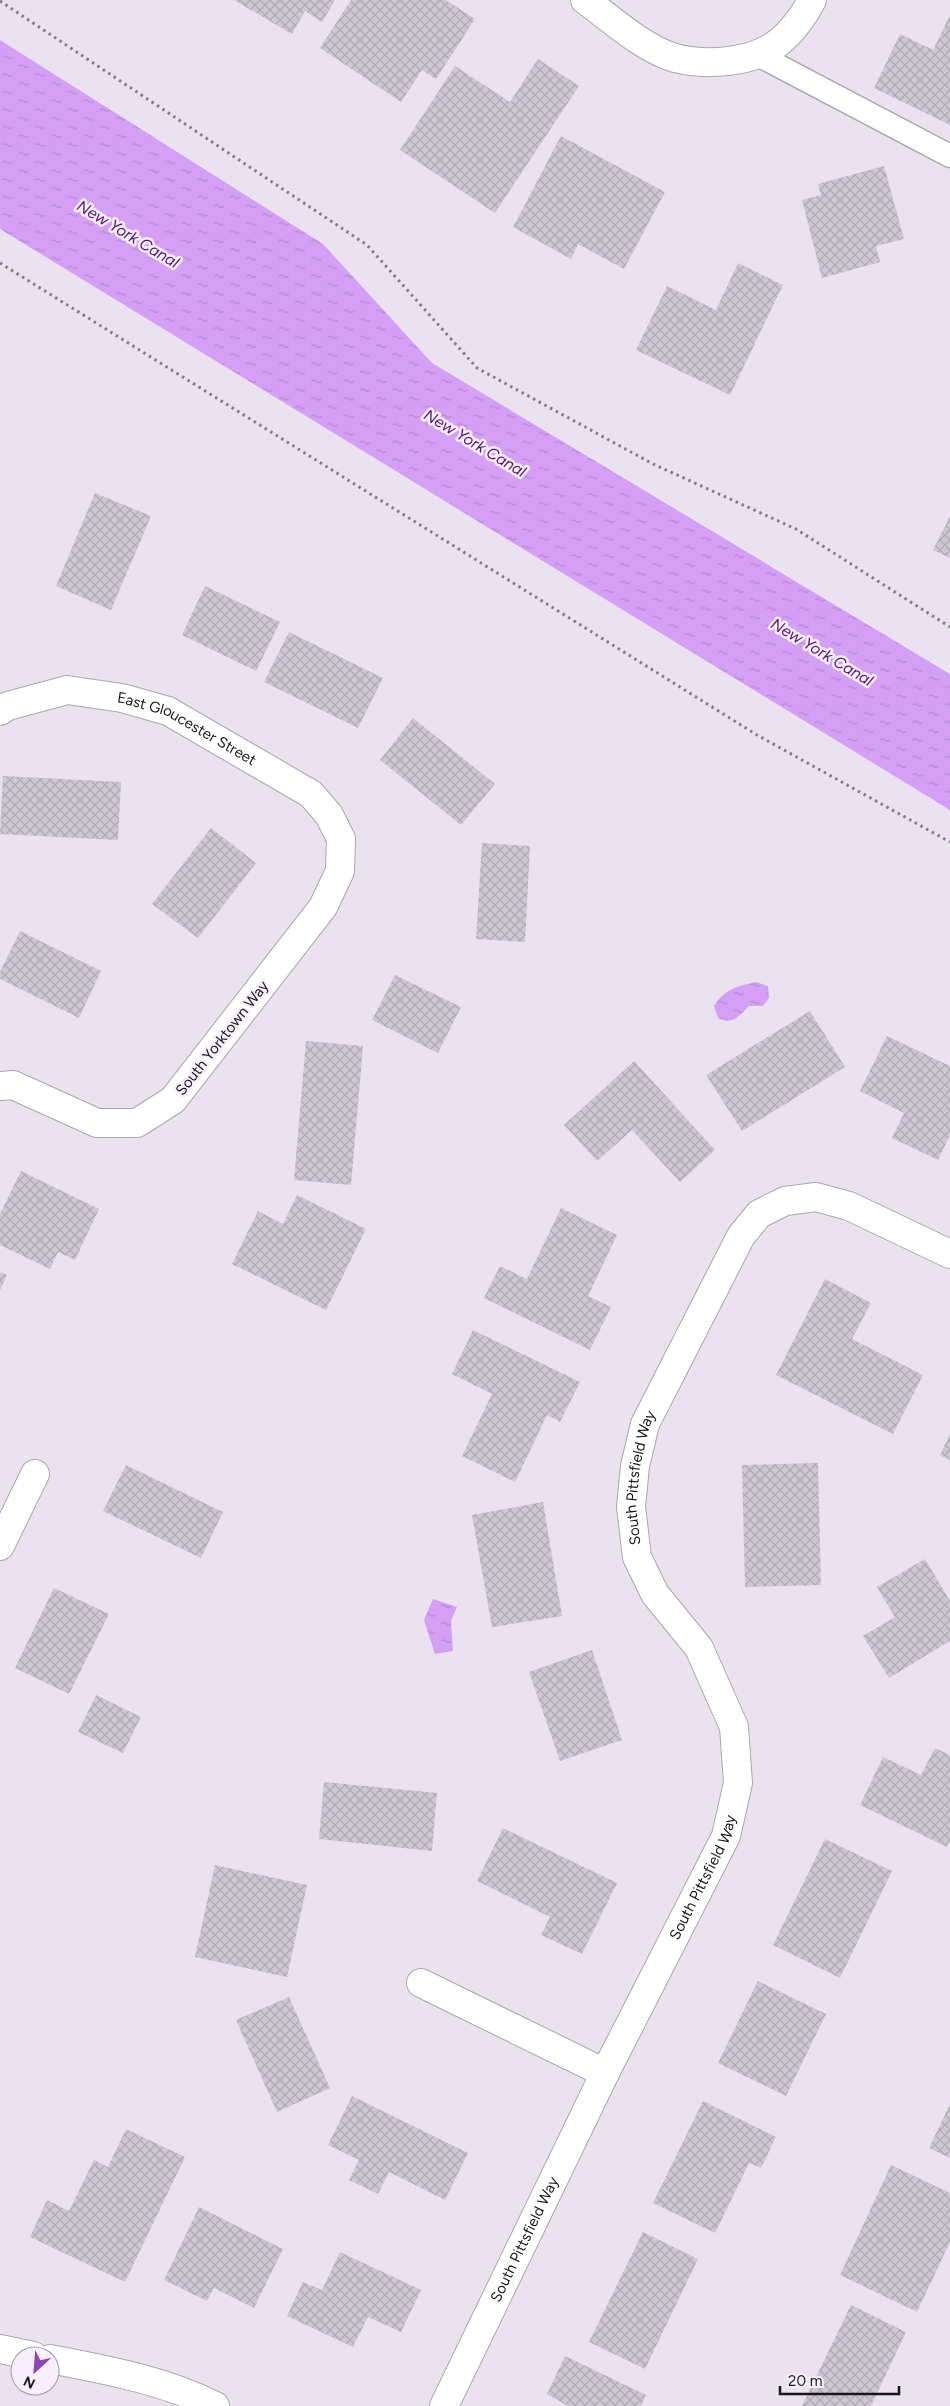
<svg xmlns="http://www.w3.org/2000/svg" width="950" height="2406" font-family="Figtree,sans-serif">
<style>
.water{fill:url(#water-ripples)}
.building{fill:url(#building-cross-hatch)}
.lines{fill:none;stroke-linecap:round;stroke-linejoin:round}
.lane-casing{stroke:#aba5b0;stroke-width:25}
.street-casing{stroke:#aba5b0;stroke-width:30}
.secondary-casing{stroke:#aba5b0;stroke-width:30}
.path{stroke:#827d85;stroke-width:3;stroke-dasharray:2.5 4;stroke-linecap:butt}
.lane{stroke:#fff;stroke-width:22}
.street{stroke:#fff;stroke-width:28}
.secondary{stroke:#fff;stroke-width:28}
.labels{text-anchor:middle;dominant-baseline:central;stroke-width:5;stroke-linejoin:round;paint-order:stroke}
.street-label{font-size:15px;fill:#1a171b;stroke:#f7f0fc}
.water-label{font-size:16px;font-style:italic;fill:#581477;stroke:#f7f0fc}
</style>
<defs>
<pattern id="water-ripples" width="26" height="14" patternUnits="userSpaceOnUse" patternTransform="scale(1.25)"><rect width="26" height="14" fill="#d49ff4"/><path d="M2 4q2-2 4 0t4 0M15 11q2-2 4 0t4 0" fill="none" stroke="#b588d1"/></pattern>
<pattern id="building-cross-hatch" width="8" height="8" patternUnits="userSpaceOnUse" patternTransform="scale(1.25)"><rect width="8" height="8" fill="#cec7d3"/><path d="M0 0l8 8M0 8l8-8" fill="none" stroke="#b0aab5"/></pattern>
</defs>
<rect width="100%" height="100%" fill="#eae3ef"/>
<path class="water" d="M 0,40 L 323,244 L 432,363 L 950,674 L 950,810 L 0,229 Z
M 756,982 L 768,986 L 769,998 L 763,1006 L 749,1006 C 738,1017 733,1025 718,1018 L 714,1006 C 724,989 738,986 756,982 Z
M 433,1599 L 457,1607 L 451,1621 L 453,1651 L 435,1654 L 424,1620 Z"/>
<path class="building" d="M 234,0 L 335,0 L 322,22 L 305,11 L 292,34 Z
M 351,0 L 446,0 L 475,19 L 436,79 L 422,70 L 401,102 L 320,48 Z
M 950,15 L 950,125 L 874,88 L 900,34 L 933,50 Z
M 538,59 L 579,86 L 495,213 L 400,150 L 455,66 L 510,102 Z
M 561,136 L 665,192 L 624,269 L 578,244 L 571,259 L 513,227 Z
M 884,166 L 904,239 L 876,246 L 880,262 L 822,278 L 802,200 L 821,195 L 818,184 Z
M 738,263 L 783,285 L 730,395 L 636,350 L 667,286 L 716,310 Z
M 95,493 L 151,516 L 111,610 L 56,586 Z
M 950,516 L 950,558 L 933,550 Z
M 205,586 L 280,622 L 256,671 L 182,635 Z
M 289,632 L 383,678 L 358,728 L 264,682 Z
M 413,718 L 495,784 L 461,825 L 380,760 Z
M 3,776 L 121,782 L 118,840 L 0,834 Z
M 211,828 L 256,863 L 198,938 L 152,904 Z
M 482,843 L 530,846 L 525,942 L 476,939 Z
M 20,931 L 101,971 L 79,1018 L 0,979 L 0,972 Z
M 395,975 L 461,1007 L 438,1053 L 372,1020 Z
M 810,1011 L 845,1067 L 742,1131 L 706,1075 Z
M 887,1036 L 950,1066 L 950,1135 L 938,1160 L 892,1138 L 904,1113 L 860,1091 Z
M 306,1041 L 363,1046 L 351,1185 L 294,1180 Z
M 634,1061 L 715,1150 L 680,1182 L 632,1130 L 597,1161 L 564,1125 Z
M 21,1171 L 99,1209 L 75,1260 L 58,1252 L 50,1269 L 0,1245 L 0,1214 Z
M 297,1195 L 366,1229 L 326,1310 L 232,1264 L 258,1211 L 283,1224 Z
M 561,1208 L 617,1235 L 588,1296 L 611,1307 L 590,1350 L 484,1298 L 500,1266 L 527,1279 Z
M 0,1272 L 7,1275 L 0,1290 Z
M 825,1279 L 871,1303 L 852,1339 L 923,1375 L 893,1434 L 776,1375 Z
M 473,1330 L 580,1382 L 560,1422 L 547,1415 L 515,1482 L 462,1456 L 492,1394 L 452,1374 Z
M 950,1434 L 950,1460 L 940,1455 Z
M 818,1463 L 821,1585 L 745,1587 L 742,1465 Z
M 126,1465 L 223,1512 L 201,1558 L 103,1511 Z
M 543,1502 L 562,1616 L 492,1627 L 472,1515 Z
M 925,1559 L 950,1601 L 950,1641 L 889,1678 L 863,1636 L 895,1617 L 877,1587 Z
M 54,1588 L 109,1614 L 69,1694 L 15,1668 Z
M 592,1650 L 622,1740 L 560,1761 L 529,1672 Z
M 96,1695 L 141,1717 L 123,1753 L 78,1732 Z
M 935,1748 L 950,1755 L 950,1842 L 947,1847 L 860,1805 L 883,1757 L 921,1775 Z
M 324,1782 L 437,1793 L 432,1851 L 319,1839 Z
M 503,1828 L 617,1883 L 582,1954 L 541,1935 L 550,1917 L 477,1881 Z
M 825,1839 L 892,1871 L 840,1978 L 773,1945 Z
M 215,1865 L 307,1885 L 287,1977 L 195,1957 Z
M 758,1981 L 826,2014 L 786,2096 L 718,2063 Z
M 289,1997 L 330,2088 L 277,2112 L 236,2020 Z
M 352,2096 L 468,2153 L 445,2200 L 389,2172 L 378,2194 L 349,2180 L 359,2160 L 328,2145 Z
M 703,2101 L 776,2137 L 761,2168 L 749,2163 L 715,2233 L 653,2203 Z
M 950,2104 L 950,2158 L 929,2148 Z
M 126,2129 L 185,2157 L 125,2282 L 30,2237 L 47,2200 L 69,2211 L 94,2160 L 108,2167 Z
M 891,2165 L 950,2193 L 950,2242 L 917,2312 L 840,2275 Z
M 199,2207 L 283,2249 L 254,2308 L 214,2288 L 207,2301 L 164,2280 Z
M 643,2232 L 698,2259 L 645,2369 L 589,2342 Z
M 340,2252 L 421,2290 L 401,2332 L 368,2317 L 353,2347 L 287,2316 L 303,2282 L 322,2290 Z
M 851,2305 L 906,2332 L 871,2406 L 802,2406 Z
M 565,2356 L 646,2395 L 641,2406 L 568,2406 L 547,2394 Z"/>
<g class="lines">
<g class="lane-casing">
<path id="lane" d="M 756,54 L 950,156"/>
</g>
<g class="street-casing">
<g id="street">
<path d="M 585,0 C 611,19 644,49 675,58 C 706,66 754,63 779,42 C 792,32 805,14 812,0"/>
<path id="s1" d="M 0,711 L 8,706 L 67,690 L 122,698 L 168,711 L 311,794 L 329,815 L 341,839 L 340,871 L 323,907 L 173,1100 L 137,1123 L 97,1123 L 13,1085 L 0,1086"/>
<path d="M 0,1546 L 35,1474"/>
<path d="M 421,1983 L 605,2073"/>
<path id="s2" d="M 444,2406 L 605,2073 L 726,1836 L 738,1783 L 734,1727 L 699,1648 L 655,1594 L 637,1557 L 631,1507 L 635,1466 L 645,1424 L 741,1236 L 759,1214 L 785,1201 L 816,1197 L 849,1206 L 950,1254"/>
</g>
</g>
<g class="secondary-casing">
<path id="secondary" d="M 0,2349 L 33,2356
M 50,2359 C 107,2370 163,2380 215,2406"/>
</g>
<path class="path" d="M 0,1 L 367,245 L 477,368 L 653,464 L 796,529 L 950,627
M 0,263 L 757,735 L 950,842"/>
<use href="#lane" class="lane"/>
<use href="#street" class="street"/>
<use href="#secondary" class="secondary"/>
</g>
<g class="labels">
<g class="street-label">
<text stroke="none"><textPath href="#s1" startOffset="198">East Gloucester Street</textPath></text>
<text transform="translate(222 1038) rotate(-52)">South Yorktown Way</text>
<text stroke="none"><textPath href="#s2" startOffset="1024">South Pittsfield Way</textPath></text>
<text stroke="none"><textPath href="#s2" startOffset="589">South Pittsfield Way</textPath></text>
<text stroke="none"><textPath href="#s2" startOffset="185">South Pittsfield Way</textPath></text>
</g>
<g class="water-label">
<text transform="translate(128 234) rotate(31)">New York Canal</text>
<text transform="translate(475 443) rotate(31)">New York Canal</text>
<text transform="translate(822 652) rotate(31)">New York Canal</text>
</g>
</g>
<g transform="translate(35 2371) rotate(206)"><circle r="24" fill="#f7f0fc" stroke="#9f99a2"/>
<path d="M0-4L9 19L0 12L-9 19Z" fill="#8f45b7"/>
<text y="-8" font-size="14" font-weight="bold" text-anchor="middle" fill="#1a171b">N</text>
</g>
<path d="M780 2386v8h119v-8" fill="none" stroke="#1a171b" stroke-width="2.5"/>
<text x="788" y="2386" font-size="15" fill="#1a171b" stroke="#f7f0fc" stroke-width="4" paint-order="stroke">20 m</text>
</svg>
